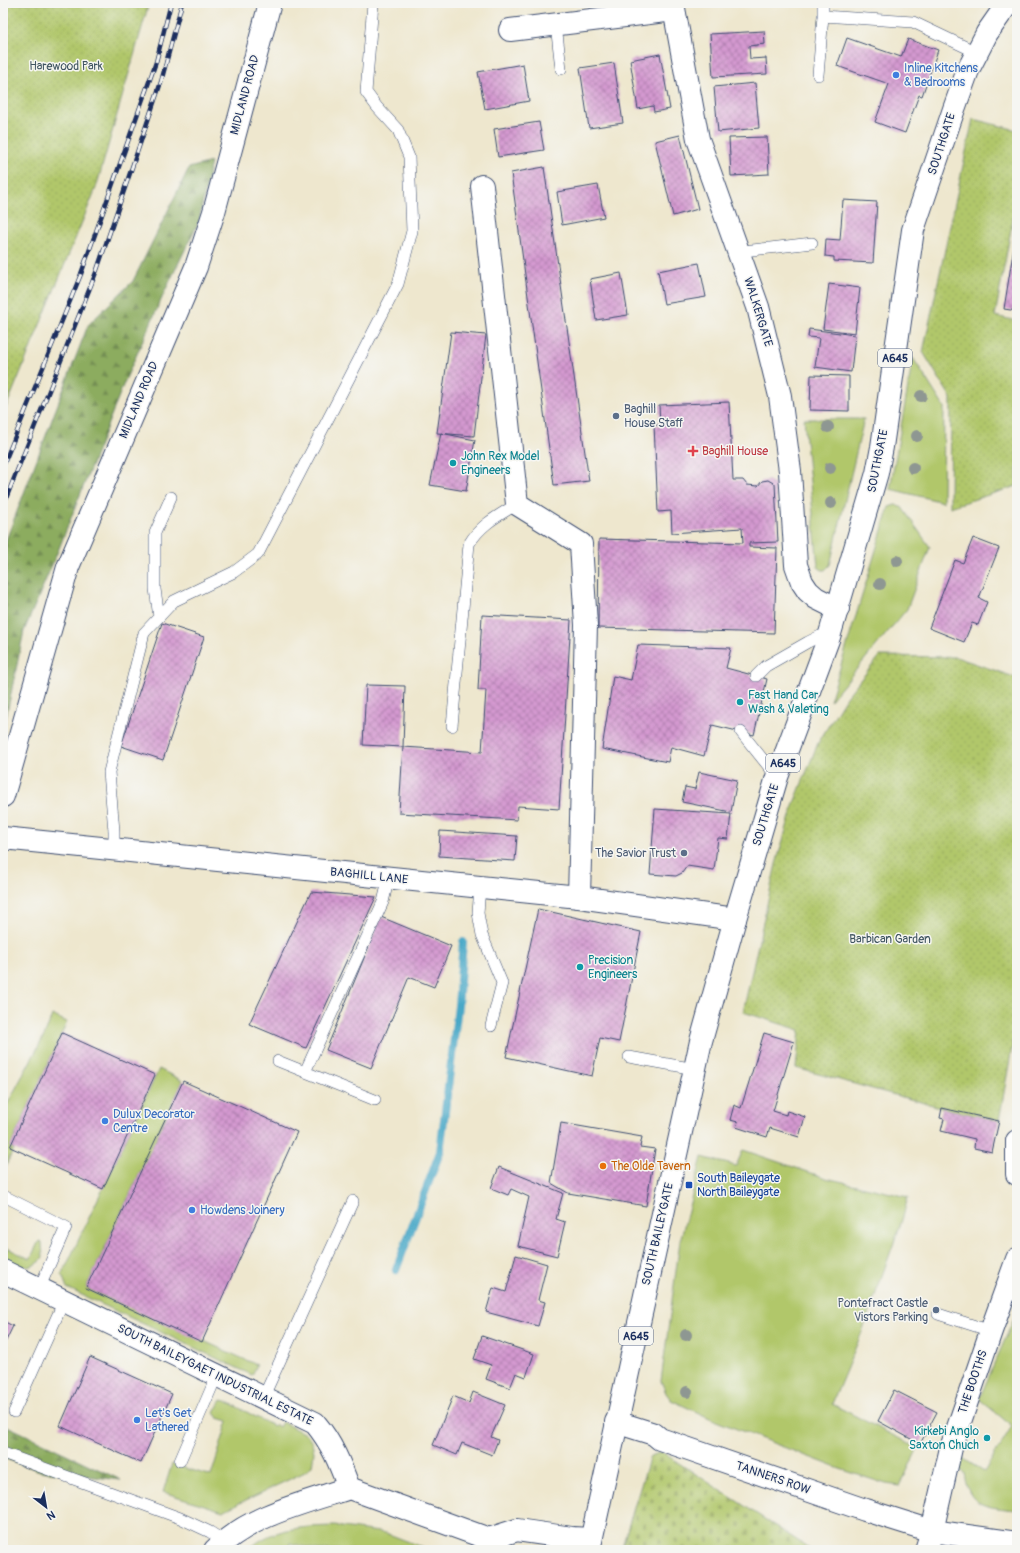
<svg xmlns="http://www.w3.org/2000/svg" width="1020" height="1553" font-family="Pangolin,sans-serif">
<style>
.grass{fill:#b1c76b;stroke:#667b64}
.forest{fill:url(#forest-firs);stroke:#546e5e}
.cemetery{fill:url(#cemetery-stones);stroke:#667b64}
.park{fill:url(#park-dots);stroke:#667b64}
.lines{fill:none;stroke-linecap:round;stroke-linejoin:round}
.stream{stroke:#48a8c7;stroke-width:8}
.building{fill:url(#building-cross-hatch)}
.service-casing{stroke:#3b4b6f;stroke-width:12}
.minor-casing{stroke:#3b4b6f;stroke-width:24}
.tertiary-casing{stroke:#3b4b6f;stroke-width:24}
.trunk-casing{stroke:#3b4b6f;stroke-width:24}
.service{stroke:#fff;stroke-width:11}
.minor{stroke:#fff;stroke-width:22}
.tertiary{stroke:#fff;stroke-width:22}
.trunk{stroke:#fff;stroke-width:22}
.rail-casing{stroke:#1b2f5e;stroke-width:4.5}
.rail{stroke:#f6f6f2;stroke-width:3;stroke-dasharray:9;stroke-linecap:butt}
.tree{fill:#8e9792}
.shop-dot{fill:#3f7fe0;stroke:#f6f6f2;stroke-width:1.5}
.service-dot{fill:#5c6f8a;stroke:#f6f6f2;stroke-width:1.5}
.health-dot{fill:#e0444e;stroke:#f6f6f2;stroke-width:1.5}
.culture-dot{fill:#0f9aa8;stroke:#f6f6f2;stroke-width:1.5}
.food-dot{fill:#e8710a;stroke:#f6f6f2;stroke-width:1.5}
.transit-dot{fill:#1a4fb4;stroke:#f6f6f2;stroke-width:1.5}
.labels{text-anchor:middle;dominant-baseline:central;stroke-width:3;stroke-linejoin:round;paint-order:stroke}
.shield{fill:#f6f6f2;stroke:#5d6b8a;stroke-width:1}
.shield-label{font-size:11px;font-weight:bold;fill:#1b2f5e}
.park-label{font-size:12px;fill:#405561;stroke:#f6f6f2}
.shop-label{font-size:12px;fill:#366cbe;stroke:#f6f6f2;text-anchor:start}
.street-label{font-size:12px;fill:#1b2f5e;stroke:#f6f6f2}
.service-label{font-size:12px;fill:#4e5e75;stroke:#f6f6f2;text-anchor:end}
.health-label{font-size:12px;fill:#be3a42;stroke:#f6f6f2;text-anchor:start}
.culture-label{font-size:12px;fill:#0d838f;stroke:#f6f6f2;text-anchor:start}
.food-label{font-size:12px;fill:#c56008;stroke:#f6f6f2;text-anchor:start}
.transit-label{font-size:12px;fill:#164399;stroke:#f6f6f2;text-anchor:start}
</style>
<defs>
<pattern id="forest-firs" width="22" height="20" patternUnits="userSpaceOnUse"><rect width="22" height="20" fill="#8cac5f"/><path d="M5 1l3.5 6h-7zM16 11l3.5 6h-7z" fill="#728c52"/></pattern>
<pattern id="cemetery-stones" width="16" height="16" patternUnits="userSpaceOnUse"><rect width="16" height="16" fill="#b1c76b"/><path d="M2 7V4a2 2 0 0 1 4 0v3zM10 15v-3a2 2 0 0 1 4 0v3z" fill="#98ab5f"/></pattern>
<pattern id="park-dots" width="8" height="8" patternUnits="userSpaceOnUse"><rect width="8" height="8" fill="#b1c76b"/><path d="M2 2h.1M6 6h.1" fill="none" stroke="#98ab5f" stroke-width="1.8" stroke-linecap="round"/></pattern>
<pattern id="building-cross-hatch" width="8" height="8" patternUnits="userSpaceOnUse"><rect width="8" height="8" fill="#d499d0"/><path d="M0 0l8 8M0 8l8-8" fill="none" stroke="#ab7dac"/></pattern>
</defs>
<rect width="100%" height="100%" fill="#f6f6f2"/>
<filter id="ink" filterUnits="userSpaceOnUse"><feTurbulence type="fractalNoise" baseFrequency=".025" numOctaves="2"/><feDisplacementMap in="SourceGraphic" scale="8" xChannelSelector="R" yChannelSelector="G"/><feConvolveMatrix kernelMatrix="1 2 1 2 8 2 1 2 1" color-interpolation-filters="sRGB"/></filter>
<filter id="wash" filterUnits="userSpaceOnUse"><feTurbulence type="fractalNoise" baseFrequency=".012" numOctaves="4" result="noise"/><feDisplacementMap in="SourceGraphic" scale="16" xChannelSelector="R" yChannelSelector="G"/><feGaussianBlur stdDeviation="0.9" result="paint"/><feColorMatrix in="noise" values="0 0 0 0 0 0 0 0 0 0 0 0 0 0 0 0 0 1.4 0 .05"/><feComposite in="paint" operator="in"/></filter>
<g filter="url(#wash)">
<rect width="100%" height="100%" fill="#eee7ce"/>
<path class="grass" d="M 913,358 L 944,407 L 943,502 L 890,489 Z
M 804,419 L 864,419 L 830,565 L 825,570 L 822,570 L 818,567 Z
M 895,505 L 901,506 L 930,547 L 907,609 L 830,701 L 889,507 Z
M 52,1015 L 67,1022 L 10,1147 L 14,1149 L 3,1172 L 3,1112 L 45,1034 Z
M 159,1069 L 183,1081 L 86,1288 L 257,1365 L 252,1375 L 67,1288 L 62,1275 Z
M 743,1150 L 826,1178 L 908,1197 L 902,1220 L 862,1332 L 832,1404 L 918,1448 L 900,1486 L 886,1484 L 840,1469 L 716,1421 L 671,1400 L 666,1393 L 661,1381 L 680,1241 L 702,1157 L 736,1166 Z
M 39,1241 L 42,1242 L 43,1258 C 27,1274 19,1265 3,1257 L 3,1246 L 30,1259 Z
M 1017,1312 L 1017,1510 C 987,1507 968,1508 964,1473 L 958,1467 L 961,1457 L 984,1472 L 1012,1426 L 979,1399 Z
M 221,1400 L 226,1401 L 273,1426 L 275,1424 L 279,1427 L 282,1422 L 307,1435 L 312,1443 L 314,1452 L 312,1466 L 305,1472 L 223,1511 L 163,1492 L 172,1464 L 211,1476 L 228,1421 L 218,1418 L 214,1413 Z
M 335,1526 L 386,1533 L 430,1550 L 318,1550 L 290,1543 L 289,1550 L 248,1550 C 272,1527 303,1527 335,1526 Z"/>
<path class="forest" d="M 211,162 L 199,221 L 166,289 L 124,383 L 58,551 L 24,631 L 3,732 L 3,548 L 88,325 L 133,281 L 189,168 Z
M 3,1424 L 121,1480 L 40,1471 L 3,1458 Z"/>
<path class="cemetery" d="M 662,1452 L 668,1456 L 812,1550 L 621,1550 L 650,1456 Z"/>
<path class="park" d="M 3,3 L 149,3 L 96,188 L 3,415 Z
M 973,119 L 1017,130 L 1017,197 L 995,316 L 1017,321 L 1017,486 L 950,507 L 951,398 L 923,352 Z
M 880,656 L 956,657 L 1017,678 L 1017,1019 L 999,1121 C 931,1106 863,1086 796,1068 L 800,1030 L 743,1012 L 776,864 L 794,803 L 818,743 L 846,697 Z"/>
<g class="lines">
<path class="stream" d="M 396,1270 L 440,1152 L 458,1006 L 463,942"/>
</g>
<g id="blocks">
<path class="building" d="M 764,31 L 765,44 L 749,46 L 750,59 L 766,58 L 767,74 L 713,77 L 710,34 Z
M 847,38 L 901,57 L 908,39 L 938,50 L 922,96 L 919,95 L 905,133 L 875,122 L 889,84 L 837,66 Z
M 660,54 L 670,109 L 654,112 L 653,106 L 638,109 L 630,60 Z
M 614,63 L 623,123 L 589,128 L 580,68 Z
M 523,64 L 529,101 L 485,109 L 478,72 Z
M 755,83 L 759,128 L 718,132 L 714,87 Z
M 539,122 L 544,150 L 498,157 L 494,129 Z
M 680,135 L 698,209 L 673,216 L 655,141 Z
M 767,137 L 769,174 L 731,176 L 729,138 Z
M 544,167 L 589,481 L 554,485 L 511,173 Z
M 598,185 L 604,217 L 562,225 L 557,192 Z
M 843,200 L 877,202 L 873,263 L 834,261 L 834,257 L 825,256 L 826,239 L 840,240 Z
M 1016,234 L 1017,234 L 1017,311 L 1004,309 Z
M 699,263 L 706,297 L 664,304 L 658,271 Z
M 621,273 L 628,315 L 596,320 L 590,279 Z
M 829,284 L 860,288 L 855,333 L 823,329 Z
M 809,329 L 855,335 L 851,372 L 815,367 L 819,338 L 808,337 Z
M 451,332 L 486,335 L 474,436 L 437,433 Z
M 811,375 L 849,376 L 849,411 L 810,410 Z
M 729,402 L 733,480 L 743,480 L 747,485 L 758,486 L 762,481 L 768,480 L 775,484 L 778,542 L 749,543 L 749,547 L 777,548 L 774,633 L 598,628 L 599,539 L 743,543 L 742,528 L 672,533 L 671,511 L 658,512 L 654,425 L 660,425 L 659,405 Z
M 441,433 L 475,440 L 466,491 L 430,485 Z
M 973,538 L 999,548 L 979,598 L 987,602 L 978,625 L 972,623 L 964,642 L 929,628 L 955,560 L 963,563 Z
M 482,615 L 571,620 L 559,809 L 518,806 L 517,820 L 399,813 L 403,747 L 482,752 L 486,690 L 478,690 Z
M 162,623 L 204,637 L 163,760 L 121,746 Z
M 638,645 L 731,648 L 726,668 L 767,679 L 754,735 L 712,725 L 704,756 L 671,747 L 668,762 L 602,749 L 613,676 L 631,680 Z
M 366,685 L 405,686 L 403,747 L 363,745 Z
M 699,772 L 737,780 L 731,812 L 682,802 L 685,787 L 695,789 Z
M 655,809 L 731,814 L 728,839 L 718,838 L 714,870 L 687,866 L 682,873 L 676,876 L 650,874 Z
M 440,831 L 517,836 L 515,861 L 439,856 Z
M 311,892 L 376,897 L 306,1048 L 249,1024 Z
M 538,909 L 641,932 L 619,1042 L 600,1038 L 592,1076 L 506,1057 Z
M 381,917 L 451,946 L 434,987 L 409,977 L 371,1068 L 326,1050 Z
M 62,1033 L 155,1075 L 103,1189 L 10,1147 Z
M 764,1033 L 794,1042 L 773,1111 L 786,1115 L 787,1111 L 805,1117 L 799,1137 L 770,1128 L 767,1137 L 736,1127 L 738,1122 L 730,1120 L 734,1105 L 741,1108 Z
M 183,1081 L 297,1132 L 202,1342 L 86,1288 Z
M 942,1108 L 999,1121 L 992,1152 L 974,1148 L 975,1139 L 941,1131 L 944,1119 L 940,1118 Z
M 561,1123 L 642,1137 L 640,1147 L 655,1149 L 646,1206 L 568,1193 L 551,1183 Z
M 499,1167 L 563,1193 L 556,1219 L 565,1222 L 557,1256 L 518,1246 L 529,1197 L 511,1189 L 508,1195 L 491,1188 Z
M 516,1255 L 547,1264 L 538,1300 L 545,1302 L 538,1326 L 486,1312 L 493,1288 L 506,1292 Z
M 3,1321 L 13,1326 L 3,1347 Z
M 482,1336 L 534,1354 L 526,1377 L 516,1373 L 510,1388 L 486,1379 L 491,1365 L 474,1359 Z
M 90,1357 L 172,1394 L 141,1463 L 60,1426 Z
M 894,1390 L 937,1412 L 920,1444 L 878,1421 Z
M 473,1392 L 505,1405 L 491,1437 L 498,1440 L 492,1455 L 462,1443 L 457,1455 L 433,1445 L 453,1396 L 469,1403 Z"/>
</g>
</g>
<g filter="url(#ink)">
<use href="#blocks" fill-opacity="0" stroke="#3b4b6f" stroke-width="1"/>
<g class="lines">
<g class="service-casing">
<path id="service" d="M 823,3 L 823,16
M 556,24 L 561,69
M 818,75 L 823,16 L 913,22 L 976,52
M 740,254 L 744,251 L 812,243
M 159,617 L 155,589 L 155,533 L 171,497
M 756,676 L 766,666 L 808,642 L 820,636 L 829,637
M 452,726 L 469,544 C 481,524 498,516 517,504
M 741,732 L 777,777
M 114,850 L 114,831 L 109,772 L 144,633 L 174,601 L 234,572 L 258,554 L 398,284 L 412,231 L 409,157 L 398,130 L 377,107 L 366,92 L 373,3
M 480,887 L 478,913 L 482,935 L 502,983 L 491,1026
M 629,1057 L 695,1069
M 278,1061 L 375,1100
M 305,1072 L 383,902 L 389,877
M 6,1197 L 66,1227 L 39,1289
M 938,1314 L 991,1331
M 263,1398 L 353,1201
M 14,1412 L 64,1301
M 3,1453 L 180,1518 L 210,1532 L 224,1541
M 180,1461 L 217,1375"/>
</g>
<g class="minor-casing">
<path id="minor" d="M 673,3 L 698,139 L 758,307 L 780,396 L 790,471 L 796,565 L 802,582 L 808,591 L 816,598 L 838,609
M 510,30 L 674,10
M 482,186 L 517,504 L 581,544 L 586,625 L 579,897
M 3,796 L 68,567 L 196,267 L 214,212 L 270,3
M 1017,1141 L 1017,1174
M 3,1271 L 315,1423 C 332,1443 340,1464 349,1488 L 489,1539 L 498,1550
M 616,1422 L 654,1434 L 660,1439 L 865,1510 L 932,1531 L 951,1448 L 991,1331 L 1017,1259
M 489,1539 L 517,1530 L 572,1538 L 591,1539
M 215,1550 C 250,1515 304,1503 349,1488"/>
</g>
<g class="tertiary-casing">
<path id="tertiary" d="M 3,838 L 579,897 L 735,919
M 926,1550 L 932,1531 L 1017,1543"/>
</g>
<g class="trunk-casing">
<path id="trunk" d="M 589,1550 L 701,1041 L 735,919 L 777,777 L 829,637 L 877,473 L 882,447 L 913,230 L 954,109 L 968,70 L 987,33 L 1008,3"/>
</g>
<use href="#service" class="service"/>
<use href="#minor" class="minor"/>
<use href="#tertiary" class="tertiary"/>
<use href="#trunk" class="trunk"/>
<g class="rail-casing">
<path id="rail" d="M 3,466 L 81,274 L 156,62 L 171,3
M 3,506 L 97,270 L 161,82 L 182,3"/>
</g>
<use href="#rail" class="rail"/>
</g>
<g class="tree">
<circle cx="921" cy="396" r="6"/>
<circle cx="828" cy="427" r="6"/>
<circle cx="917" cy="436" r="6"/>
<circle cx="830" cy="468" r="6"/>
<circle cx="913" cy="468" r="6"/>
<circle cx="831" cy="503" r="6"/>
<circle cx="897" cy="561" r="6"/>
<circle cx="880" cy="584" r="6"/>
<circle cx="686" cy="1335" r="6"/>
<circle cx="687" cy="1392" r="6"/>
</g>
</g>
<g class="shop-dot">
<circle cx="896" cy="75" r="4"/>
<circle cx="105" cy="1121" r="4"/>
<circle cx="192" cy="1210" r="4"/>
<circle cx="137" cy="1420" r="4"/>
</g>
<g class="service-dot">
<circle cx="616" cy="416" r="4"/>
<circle cx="684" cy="853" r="4"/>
<circle cx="936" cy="1310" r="4"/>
</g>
<path class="health-dot" d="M691 445h4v4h4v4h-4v4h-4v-4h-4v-4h4z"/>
<g class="culture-dot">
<circle cx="453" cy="463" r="4"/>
<circle cx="740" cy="702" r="4"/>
<circle cx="580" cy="967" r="4"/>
<circle cx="987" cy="1438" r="4"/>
</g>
<circle class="food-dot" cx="603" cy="1166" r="4"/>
<rect class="transit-dot" x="685" y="1181" width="8" height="8" rx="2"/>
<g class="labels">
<g class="shield">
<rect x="878" y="349" width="34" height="18" rx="3"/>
<rect x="766" y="754" width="34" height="18" rx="3"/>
<rect x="619" y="1327" width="34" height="18" rx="3"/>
</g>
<g class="shield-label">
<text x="895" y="358">A645</text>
<text x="783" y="763">A645</text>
<text x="636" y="1336">A645</text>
</g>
<g class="park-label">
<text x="66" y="66">Harewood Park</text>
<text x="890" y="939">Barbican Garden</text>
</g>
<g class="shop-label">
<text x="904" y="68">Inline Kitchens<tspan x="904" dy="14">&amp; Bedrooms</tspan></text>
<text x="113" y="1114">Dulux Decorator<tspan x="113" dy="14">Centre</tspan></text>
<text x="200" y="1210">Howdens Joinery</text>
<text x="145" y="1413">Let's Get<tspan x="145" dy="14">Lathered</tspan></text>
</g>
<g class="street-label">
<text transform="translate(245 95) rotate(-75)">MIDLAND ROAD</text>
<text transform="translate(942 144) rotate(-72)">SOUTHGATE</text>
<text transform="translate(758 312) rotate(73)">WALKERGATE</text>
<text transform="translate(139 400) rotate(-67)">MIDLAND ROAD</text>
<text transform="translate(878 461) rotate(-79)">SOUTHGATE</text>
<text transform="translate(766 815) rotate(-73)">SOUTHGATE</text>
<text transform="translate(369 876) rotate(6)">BAGHILL LANE</text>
<text transform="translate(658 1234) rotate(-77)">SOUTH BAILEYGATE</text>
<text transform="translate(215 1375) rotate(26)">SOUTH BAILEYGAET INDUSTRIAL ESTATE</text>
<text transform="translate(973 1382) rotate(-71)">THE BOOTHS</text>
<text transform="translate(773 1478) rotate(19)">TANNERS ROW</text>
</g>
<g class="service-label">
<text x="624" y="409" text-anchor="start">Baghill<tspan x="624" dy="14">House Staff</tspan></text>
<text x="676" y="853">The Savior Trust</text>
<text x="928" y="1303">Pontefract Castle<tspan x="928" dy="14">Vistors Parking</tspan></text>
</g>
<g class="health-label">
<text x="702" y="451">Baghill House</text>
</g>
<g class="culture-label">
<text x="461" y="456">John Rex Model<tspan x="461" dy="14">Engineers</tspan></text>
<text x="748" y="695">Fast Hand Car<tspan x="748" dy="14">Wash &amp; Valeting</tspan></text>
<text x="588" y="960">Precision<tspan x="588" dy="14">Engineers</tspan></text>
<text x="979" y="1431" text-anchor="end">Kirkebi Anglo<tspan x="979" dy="14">Saxton Chuch</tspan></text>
</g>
<g class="food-label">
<text x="611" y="1166">The Olde Tavern</text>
</g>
<g class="transit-label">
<text x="697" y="1178">South Baileygate<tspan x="697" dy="14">North Baileygate</tspan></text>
</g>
</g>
<rect width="1020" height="1553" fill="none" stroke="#f6f6f2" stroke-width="16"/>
<g transform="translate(46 1507) rotate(149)" stroke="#f6f6f2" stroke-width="3" paint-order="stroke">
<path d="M0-3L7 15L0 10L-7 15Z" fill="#1b2f5e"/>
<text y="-6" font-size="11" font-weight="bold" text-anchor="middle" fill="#1b2f5e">N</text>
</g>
</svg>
